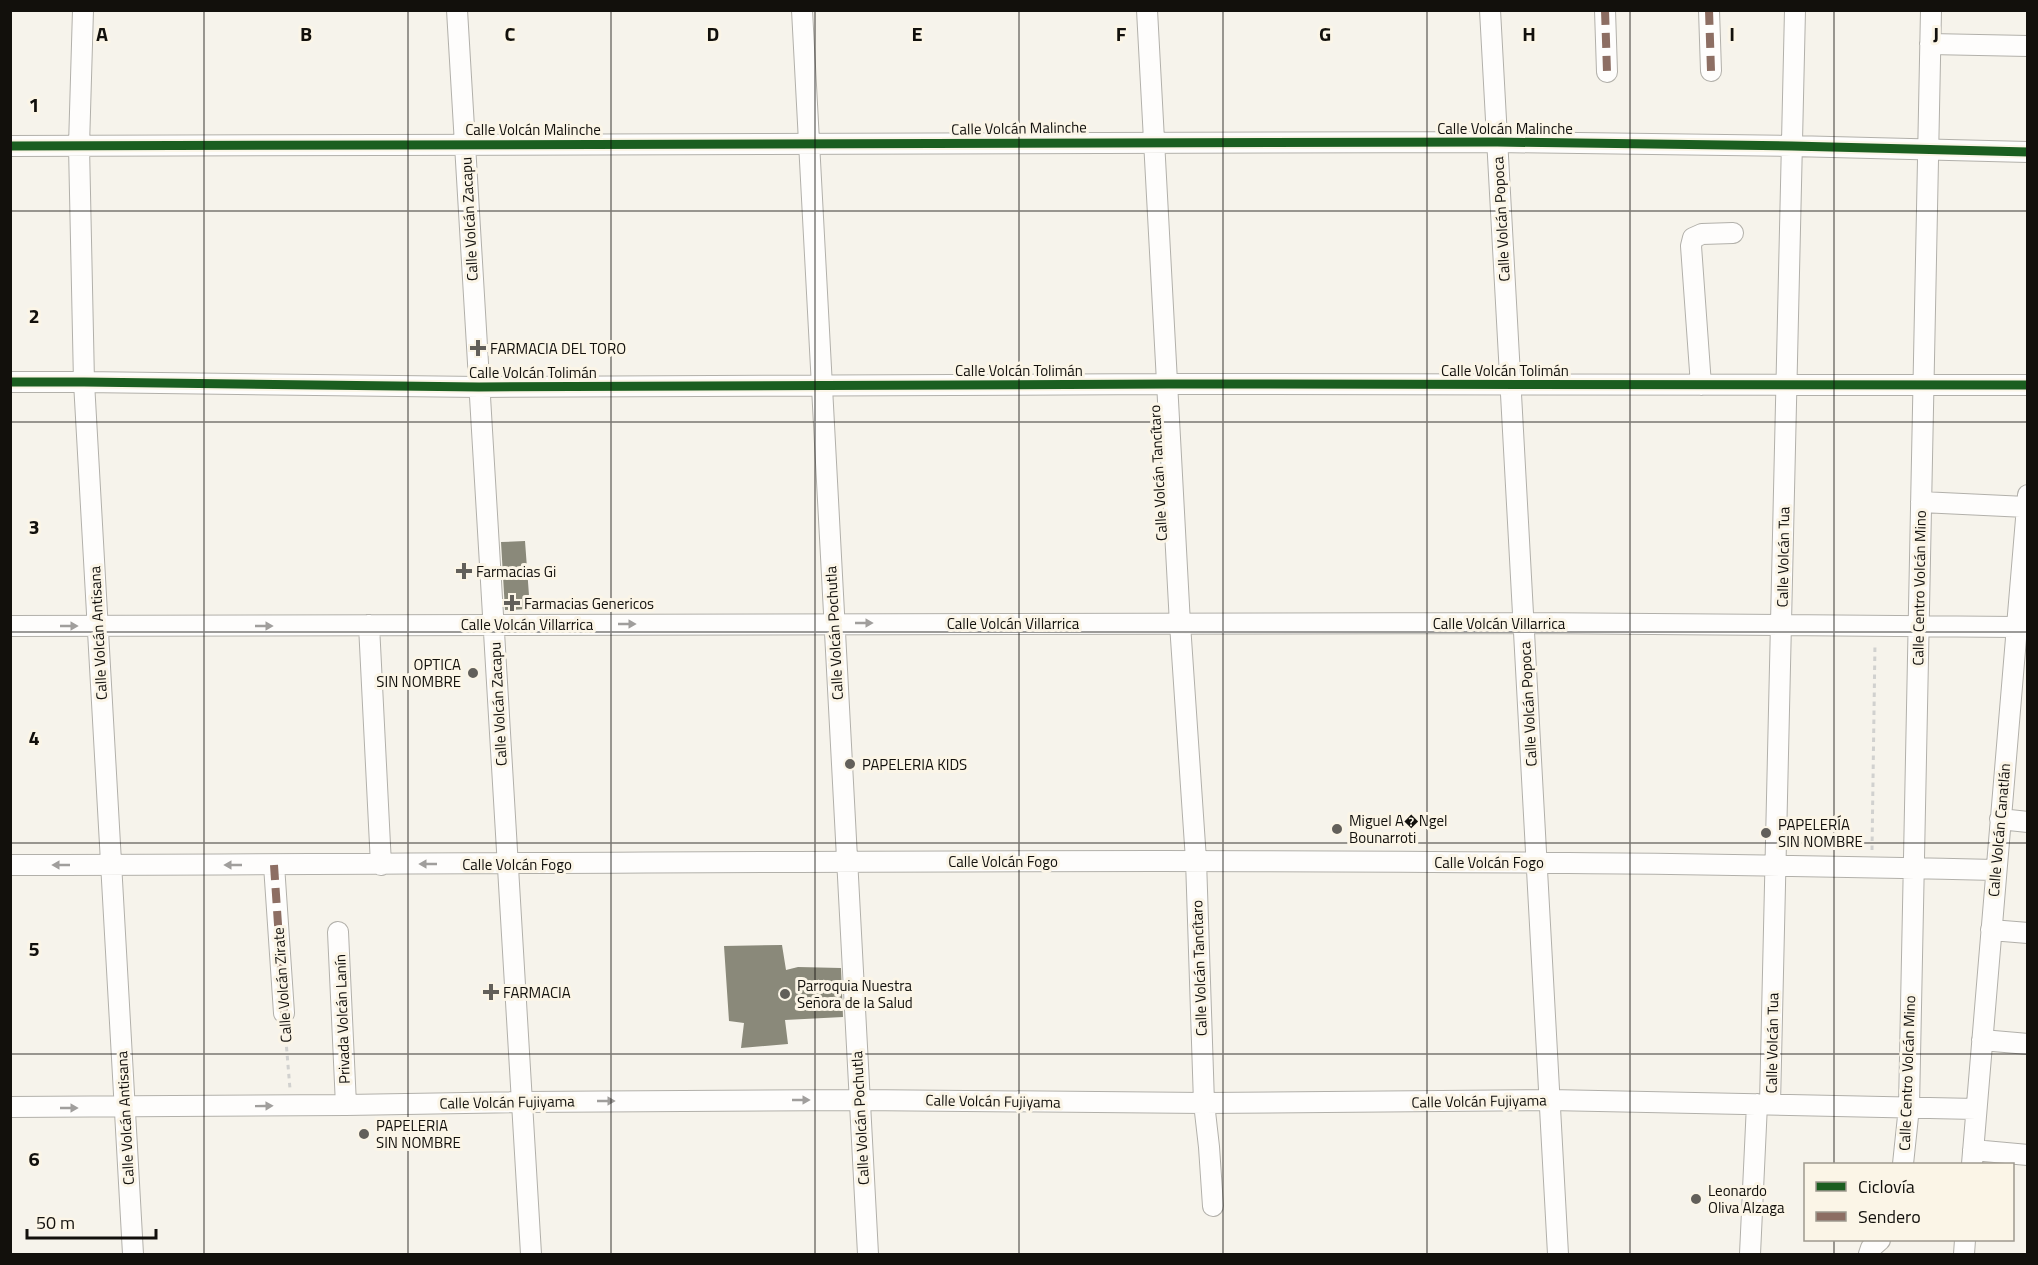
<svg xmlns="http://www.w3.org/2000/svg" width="2038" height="1265" font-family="'Titillium Web',sans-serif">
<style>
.building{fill:#8a897a}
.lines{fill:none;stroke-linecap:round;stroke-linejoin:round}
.street-casing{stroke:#b2b0aa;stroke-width:22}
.path{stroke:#d1d1cf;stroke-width:3;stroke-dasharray:4.5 4.5;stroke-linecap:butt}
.street{stroke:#fefdfc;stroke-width:20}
.quiet{stroke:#8d6e63;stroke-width:8;stroke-dasharray:15 8;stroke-linecap:butt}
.cycleway-casing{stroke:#fbf5e7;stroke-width:13}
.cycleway{stroke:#1b5e20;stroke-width:9}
.oneway{fill:#a09e9c}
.grid{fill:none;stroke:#12100c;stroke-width:1.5;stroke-opacity:0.55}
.poi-dot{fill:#625f5a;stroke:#fbf5e7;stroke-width:2}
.labels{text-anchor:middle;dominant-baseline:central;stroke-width:6;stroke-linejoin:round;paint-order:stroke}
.street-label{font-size:15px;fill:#12100c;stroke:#fbf5e7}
.poi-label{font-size:15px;fill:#12100c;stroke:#fbf5e7;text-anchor:start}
.grid-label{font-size:20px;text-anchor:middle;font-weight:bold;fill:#12100c;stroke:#fbf5e7;stroke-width:6;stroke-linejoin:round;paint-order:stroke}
</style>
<rect width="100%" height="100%" fill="#f6f3eb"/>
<path class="building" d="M 525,541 L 530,609 L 505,610 L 501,542 Z
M 782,945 L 786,970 L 798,967 L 841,968 L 843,1017 L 785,1020 L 788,1044 L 741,1048 L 744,1023 L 729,1021 L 724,946 Z"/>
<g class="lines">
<g class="street-casing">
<path id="street" d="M 83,10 L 79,146 L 84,382 L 133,1254
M 457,10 L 531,1254
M 802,10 L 868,1254
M 1147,10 L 1180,624 L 1196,860 L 1204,1103 L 1209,1147 L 1213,1206
M 1490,10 L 1558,1254
M 1605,10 L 1607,72
M 1709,10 L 1711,71
M 1930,44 L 2028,46
M 10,146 L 1497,142 L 1792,146 L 2028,152
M 10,382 L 84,382 L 479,387 L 1168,384 L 2028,385
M 1701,385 L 1691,246 L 1693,238 L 1702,234 L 1733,233
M 1921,502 L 2026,507
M 369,625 L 381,865
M 10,626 L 1524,623 L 2016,627
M 2000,819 L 2028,822
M 10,865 C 672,864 1334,854 1995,870
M 274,865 L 284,1013
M 1991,930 L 2028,933
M 338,932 L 346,1105
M 1982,1040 L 2028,1044
M 1770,1104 L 1795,10
M 10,1107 L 346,1105 L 522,1102 L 859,1100 L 1204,1103 L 1550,1100 L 1976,1109
M 1973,1150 L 2028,1155
M 1903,1164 L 1909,1107 L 1931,10
M 1972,1164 L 2028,495
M 1750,1254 L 1757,1104
M 1869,1254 L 1871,1248 L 1880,1240
M 1964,1254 L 1965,1240"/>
</g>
<path class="path" d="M 1872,850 L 1875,643
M 285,1029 L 290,1089"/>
<use href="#street" class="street"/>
<path class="quiet" d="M 1605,10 L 1607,72
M 1709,10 L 1711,71
M 274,865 L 284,1013"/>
<g class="cycleway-casing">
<path id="cycleway" d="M 10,146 L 1497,142 L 1792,146 L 2028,152
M 10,382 L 84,382 L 479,387 L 1168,384 L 2028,385"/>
</g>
<use href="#cycleway" class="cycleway"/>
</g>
<defs><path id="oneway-solid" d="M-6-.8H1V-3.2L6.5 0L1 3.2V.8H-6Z" transform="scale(1.5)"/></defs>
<g class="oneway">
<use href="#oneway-solid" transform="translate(864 623)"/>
<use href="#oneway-solid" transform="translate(627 624)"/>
<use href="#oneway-solid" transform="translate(69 626)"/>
<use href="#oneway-solid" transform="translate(264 626)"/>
<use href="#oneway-solid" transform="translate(428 864) rotate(180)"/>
<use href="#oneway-solid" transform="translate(61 865) rotate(180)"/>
<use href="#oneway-solid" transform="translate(233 865) rotate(180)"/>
<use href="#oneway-solid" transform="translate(801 1100)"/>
<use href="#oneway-solid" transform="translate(606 1101)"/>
<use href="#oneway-solid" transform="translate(264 1106) rotate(-1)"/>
<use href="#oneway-solid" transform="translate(69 1108)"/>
</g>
<path class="grid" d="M 204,10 L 204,1254M 408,10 L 408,1254M 611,10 L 611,1254M 815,10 L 815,1254M 1019,10 L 1019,1254M 1223,10 L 1223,1254M 1427,10 L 1427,1254M 1630,10 L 1630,1254M 1834,10 L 1834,1164M 10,211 L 2028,211M 10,422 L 2028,422M 10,632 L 2028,632M 10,843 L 2028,843M 10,1054 L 2028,1054M 1834,1240 L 1834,1254"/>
<g class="poi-dot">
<path d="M475 339h6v6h6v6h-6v6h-6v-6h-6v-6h6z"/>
<path d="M461 562h6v6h6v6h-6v6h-6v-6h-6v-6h6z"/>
<path d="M509 594h6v6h6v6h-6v6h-6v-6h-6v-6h6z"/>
<circle cx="473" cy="673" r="6"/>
<circle cx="850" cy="764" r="6"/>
<circle cx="1337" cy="829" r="6"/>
<circle cx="1766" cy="833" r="6"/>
<path d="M488 983h6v6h6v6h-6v6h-6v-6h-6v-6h6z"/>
<circle cx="785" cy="994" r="6"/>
<circle cx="364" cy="1134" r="6"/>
<circle cx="1696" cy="1199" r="6"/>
</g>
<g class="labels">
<g class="street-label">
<text transform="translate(1019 128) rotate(-1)">Calle Volcán Malinche</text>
<text x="1505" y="128">Calle Volcán Malinche</text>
<text x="533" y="129">Calle Volcán Malinche</text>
<text transform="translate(469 219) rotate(-93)">Calle Volcán Zacapu</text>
<text transform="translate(1501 219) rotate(-93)">Calle Volcán Popoca</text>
<text x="1019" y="370">Calle Volcán Tolimán</text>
<text x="1505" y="370">Calle Volcán Tolimán</text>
<text x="533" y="372">Calle Volcán Tolimán</text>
<text transform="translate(1158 473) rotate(-93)">Calle Volcán Tancítaro</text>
<text transform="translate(1783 557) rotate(-89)">Calle Volcán Tua</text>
<text transform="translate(1919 588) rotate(-89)">Calle Centro Volcán Mino</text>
<text x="1013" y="623">Calle Volcán Villarrica</text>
<text x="1499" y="623">Calle Volcán Villarrica</text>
<text x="527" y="624">Calle Volcán Villarrica</text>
<text transform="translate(98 633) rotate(-93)">Calle Volcán Antisana</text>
<text transform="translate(834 633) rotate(-93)">Calle Volcán Pochutla</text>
<text transform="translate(498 704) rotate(-93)">Calle Volcán Zacapu</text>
<text transform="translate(1528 704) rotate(-93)">Calle Volcán Popoca</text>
<text transform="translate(1999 830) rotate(-85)">Calle Volcán Canatlán</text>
<text x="1003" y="861">Calle Volcán Fogo</text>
<text x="1489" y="862">Calle Volcán Fogo</text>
<text x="517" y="864">Calle Volcán Fogo</text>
<text transform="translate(1199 968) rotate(-92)">Calle Volcán Tancítaro</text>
<text transform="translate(282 985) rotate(-94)">Calle Volcán Zirate</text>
<text transform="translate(342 1019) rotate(-92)">Privada Volcán Lanín</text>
<text transform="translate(1772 1043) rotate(-89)">Calle Volcán Tua</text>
<text transform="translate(1907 1073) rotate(-88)">Calle Centro Volcán Mino</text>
<text transform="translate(993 1101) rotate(1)">Calle Volcán Fujiyama</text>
<text transform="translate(1479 1101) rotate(-1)">Calle Volcán Fujiyama</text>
<text transform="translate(507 1102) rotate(-1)">Calle Volcán Fujiyama</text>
<text transform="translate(125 1118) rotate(-93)">Calle Volcán Antisana</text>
<text transform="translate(860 1118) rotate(-93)">Calle Volcán Pochutla</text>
</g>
<g class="poi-label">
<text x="490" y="348">FARMACIA DEL TORO</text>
<text x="476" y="571">Farmacias Gi</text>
<text x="524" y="603">Farmacias Genericos</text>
<text x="461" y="664" text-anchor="end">OPTICA<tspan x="461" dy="17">SIN NOMBRE</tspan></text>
<text x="862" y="764">PAPELERIA KIDS</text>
<text x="1349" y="820">Miguel A�Ngel<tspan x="1349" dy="17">Bounarroti</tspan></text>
<text x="1778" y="824">PAPELERÍA<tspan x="1778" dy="17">SIN NOMBRE</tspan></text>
<text x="797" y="985">Parroquia Nuestra<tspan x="797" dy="17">Señora de la Salud</tspan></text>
<text x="503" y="992">FARMACIA</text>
<text x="376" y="1125">PAPELERIA<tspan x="376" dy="17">SIN NOMBRE</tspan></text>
<text x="1708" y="1190">Leonardo<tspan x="1708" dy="17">Oliva Alzaga</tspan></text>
</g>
</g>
<g class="grid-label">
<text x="102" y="41">A</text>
<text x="306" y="41">B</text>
<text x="510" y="41">C</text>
<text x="713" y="41">D</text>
<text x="917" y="41">E</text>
<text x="1121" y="41">F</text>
<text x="1325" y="41">G</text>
<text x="1529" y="41">H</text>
<text x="1732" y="41">I</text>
<text x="1936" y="41">J</text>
<text x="34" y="112">1</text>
<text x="34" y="323">2</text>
<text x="34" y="534">3</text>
<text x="34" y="745">4</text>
<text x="34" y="956">5</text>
<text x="34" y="1166">6</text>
</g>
<rect width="2038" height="1265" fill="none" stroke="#12100c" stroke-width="24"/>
<rect x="1804" y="1163" width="210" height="78" fill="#fbf5e7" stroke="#9e998f" stroke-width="1.5"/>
<rect x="1816" y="1182" width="30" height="9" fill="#1b5e20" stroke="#9e998f" stroke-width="1.5"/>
<text x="1858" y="1193" font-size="18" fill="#12100c">Ciclovía</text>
<rect x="1816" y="1212" width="30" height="9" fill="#8d6e63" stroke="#9e998f" stroke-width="1.5"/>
<text x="1858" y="1223" font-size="18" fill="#12100c">Sendero</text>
<path d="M27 1229v9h129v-9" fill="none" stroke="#12100c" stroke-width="3"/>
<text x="36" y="1229" font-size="18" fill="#12100c" stroke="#fbf5e7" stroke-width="4.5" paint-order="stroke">50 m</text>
</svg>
